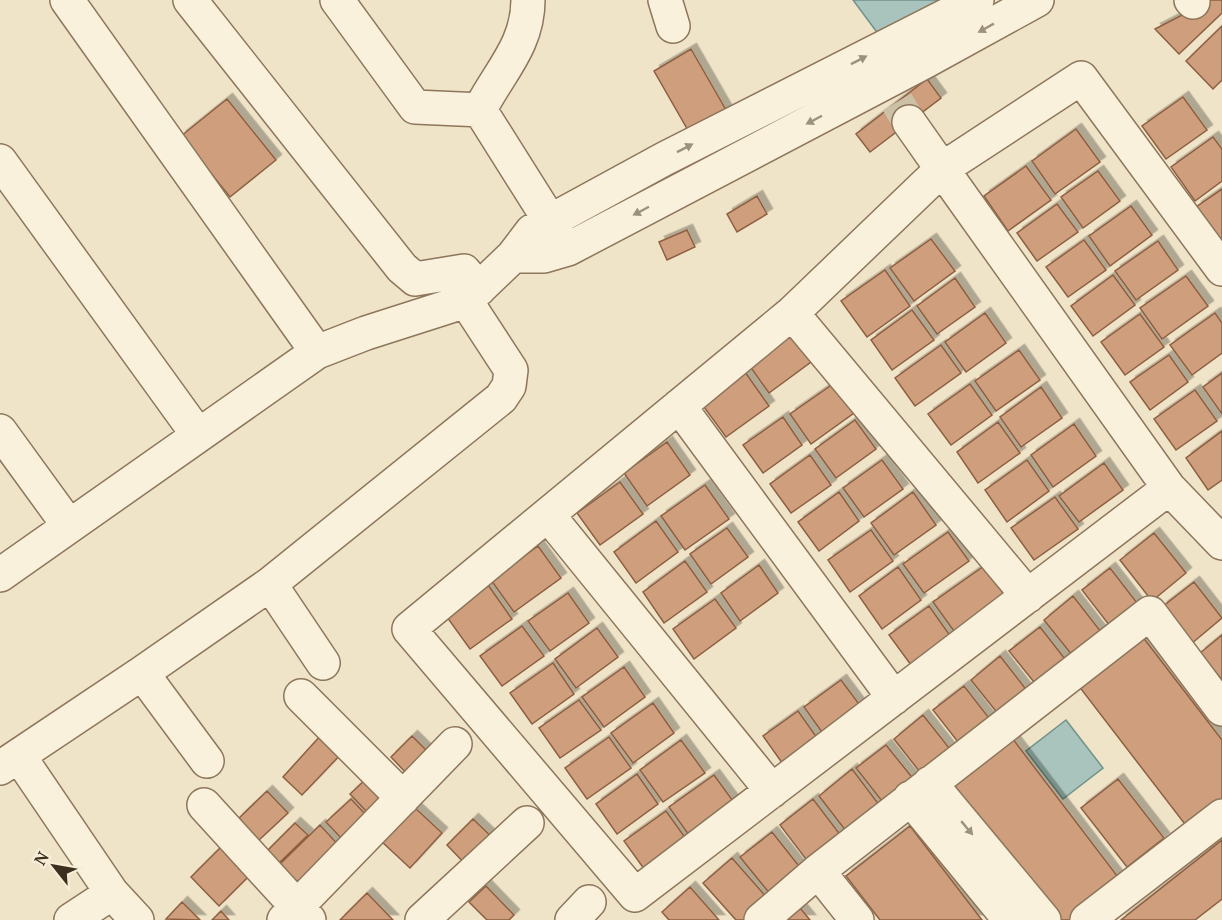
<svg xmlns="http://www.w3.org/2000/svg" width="1222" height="920" font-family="'PT Serif',serif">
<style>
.water{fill:#a9c4bc;stroke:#6f938a;stroke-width:1.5}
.building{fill:#cf9f7d;stroke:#8d5f41;stroke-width:1.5;filter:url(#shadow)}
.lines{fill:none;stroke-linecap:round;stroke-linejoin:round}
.minor-tunnel{stroke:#ccc0a6;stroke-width:33;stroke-dasharray:33 16;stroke-linecap:butt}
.minor-casing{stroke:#8d765c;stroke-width:36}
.minor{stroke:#faf1dc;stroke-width:33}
.oneway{fill:#9c907e}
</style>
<defs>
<filter id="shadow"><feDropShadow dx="5.5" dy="-5.5" stdDeviation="0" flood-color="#0004"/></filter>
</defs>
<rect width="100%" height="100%" fill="#f0e4c8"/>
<path class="water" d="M 853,0 L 966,0 L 882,39 Z
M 1066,720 L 1103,768 L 1063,799 L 1026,751 Z"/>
<path class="building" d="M 1211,0 L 1222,0 L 1222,13 L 1179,54 L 1155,29 Z
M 1222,26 L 1222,80 L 1213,89 L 1186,61 Z
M 691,49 L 726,110 L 689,132 L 654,71 Z
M 927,79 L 941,98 L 870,152 L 856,134 Z
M 1183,97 L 1207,130 L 1166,159 L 1142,126 Z
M 227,99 L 276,160 L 230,197 L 181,136 Z
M 1076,129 L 1100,162 L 1055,194 L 1032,161 Z
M 1213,137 L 1222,149 L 1222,181 L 1195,201 L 1171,167 Z
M 1026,166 L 1051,200 L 1008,231 L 984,196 Z
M 1098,171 L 1120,201 L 1083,228 L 1061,197 Z
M 1222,189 L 1222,239 L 1220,240 L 1196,207 Z
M 757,196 L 767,214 L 737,232 L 727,214 Z
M 1057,204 L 1078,232 L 1037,261 L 1017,233 Z
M 1131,206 L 1152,235 L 1110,266 L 1089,236 Z
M 687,230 L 695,247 L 667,260 L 659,242 Z
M 931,239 L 955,271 L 914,301 L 890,268 Z
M 1084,240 L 1106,270 L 1068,297 L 1046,267 Z
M 1158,241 L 1178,270 L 1136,300 L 1115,271 Z
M 885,270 L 910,306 L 867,337 L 841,301 Z
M 1113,275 L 1135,305 L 1093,336 L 1071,306 Z
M 1186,276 L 1208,306 L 1162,339 L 1140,308 Z
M 955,278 L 975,307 L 937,334 L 917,306 Z
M 912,310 L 934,340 L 892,370 L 871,340 Z
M 985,313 L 1006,343 L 966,372 L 945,342 Z
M 1215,313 L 1222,323 L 1222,353 L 1192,375 L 1170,345 Z
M 1140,314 L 1164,347 L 1125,375 L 1101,342 Z
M 789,331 L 811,362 L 769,393 L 747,362 Z
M 941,345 L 961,373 L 915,406 L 895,378 Z
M 1019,350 L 1040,380 L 996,411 L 975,381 Z
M 1169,355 L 1188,382 L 1150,410 L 1130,382 Z
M 745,372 L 769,406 L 726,437 L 701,403 Z
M 1222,373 L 1222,414 L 1203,387 Z
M 833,384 L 854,413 L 811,444 L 790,414 Z
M 970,384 L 992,415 L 951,445 L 928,414 Z
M 1041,387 L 1062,418 L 1021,447 L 1000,417 Z
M 1195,390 L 1217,421 L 1176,450 L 1154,419 Z
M 783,417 L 802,445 L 763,473 L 743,445 Z
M 855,420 L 876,449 L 836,478 L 815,449 Z
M 998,422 L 1020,453 L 978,483 L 957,452 Z
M 1074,424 L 1096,456 L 1053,487 L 1031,455 Z
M 1222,431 L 1222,480 L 1208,490 L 1186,458 Z
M 667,442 L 690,475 L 647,506 L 624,473 Z
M 810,455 L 831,485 L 791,513 L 770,484 Z
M 882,460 L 903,489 L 864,517 L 843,488 Z
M 1027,460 L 1049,491 L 1007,522 L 985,490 Z
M 1104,463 L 1123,490 L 1079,522 L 1059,496 Z
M 620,482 L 643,514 L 600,545 L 577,513 Z
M 705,485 L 729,519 L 685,550 L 661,516 Z
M 839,492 L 859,521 L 819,551 L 798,522 Z
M 913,492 L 936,525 L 894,555 L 871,523 Z
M 1055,497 L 1078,529 L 1034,560 L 1011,528 Z
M 656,521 L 678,552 L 636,583 L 614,552 Z
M 727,528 L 748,557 L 711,584 L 690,554 Z
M 871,530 L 893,561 L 850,592 L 828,560 Z
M 948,532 L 969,561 L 924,593 L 903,564 Z
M 1154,533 L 1186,573 L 1152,601 L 1120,560 Z
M 538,546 L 561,578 L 514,612 L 491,580 Z
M 685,561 L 707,592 L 664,623 L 643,592 Z
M 759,565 L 778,593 L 740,621 L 721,593 Z
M 984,566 L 1009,601 L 959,638 L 933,602 Z
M 898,567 L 921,600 L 882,629 L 859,596 Z
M 1110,568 L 1141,608 L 1113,630 L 1082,590 Z
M 486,582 L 512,619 L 470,649 L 444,613 Z
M 1194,582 L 1222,618 L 1191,644 L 1162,607 Z
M 568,593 L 589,623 L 550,651 L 528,621 Z
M 1073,596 L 1105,637 L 1076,660 L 1044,620 Z
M 715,599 L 736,628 L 694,659 L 673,629 Z
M 929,606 L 951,637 L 911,665 L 889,635 Z
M 522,626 L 544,656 L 502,686 L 480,656 Z
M 1040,627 L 1072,668 L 1042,692 L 1009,651 Z
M 597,628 L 618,657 L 576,688 L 555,659 Z
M 1222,635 L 1222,680 L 1200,653 Z
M 1142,636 L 1222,740 L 1222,808 L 1191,832 L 1078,685 Z
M 1000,656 L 1032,697 L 1003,720 L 971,680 Z
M 553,663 L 574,694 L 532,724 L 510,693 Z
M 624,667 L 645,697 L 604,727 L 582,697 Z
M 841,680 L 862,708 L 824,735 L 804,707 Z
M 964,686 L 996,727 L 965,751 L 933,710 Z
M 579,700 L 601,730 L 560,758 L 539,728 Z
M 653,703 L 674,733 L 633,763 L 611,733 Z
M 798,711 L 820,742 L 785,767 L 763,736 Z
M 923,715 L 957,758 L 927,781 L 894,739 Z
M 322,734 L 342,753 L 302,795 L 283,777 Z
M 1009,734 L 1121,881 L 1071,920 L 1049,920 L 945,783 Z
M 412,736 L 429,753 L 407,774 L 391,757 Z
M 609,737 L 631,768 L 587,799 L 565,768 Z
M 681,740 L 705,773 L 663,802 L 640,770 Z
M 886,745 L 919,786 L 889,810 L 856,768 Z
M 852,769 L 886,814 L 853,840 L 819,796 Z
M 637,774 L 658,804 L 617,834 L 596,804 Z
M 714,775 L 741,812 L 696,845 L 669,807 Z
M 1118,779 L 1164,838 L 1127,867 L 1081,808 Z
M 364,781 L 381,800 L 367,812 L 350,794 Z
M 267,791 L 288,813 L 258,841 L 238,819 Z
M 351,799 L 367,816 L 342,839 L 326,822 Z
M 813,799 L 848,845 L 815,871 L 780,825 Z
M 413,806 L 442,833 L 410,868 L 381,841 Z
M 666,811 L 689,843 L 647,873 L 624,841 Z
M 473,819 L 496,841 L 469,868 L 447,845 Z
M 295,823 L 308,835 L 277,865 L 265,853 Z
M 320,825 L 342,849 L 301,888 L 279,865 Z
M 910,826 L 982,920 L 880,920 L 846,876 Z
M 772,832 L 806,875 L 775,900 L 740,857 Z
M 1222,840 L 1222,899 L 1195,920 L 1121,920 Z
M 226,842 L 254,871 L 219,906 L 191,877 Z
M 732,858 L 768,899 L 744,920 L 736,920 L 703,883 Z
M 486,886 L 514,915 L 509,920 L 487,920 L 469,902 Z
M 690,887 L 719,920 L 669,920 L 662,912 Z
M 367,893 L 393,920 L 340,920 Z
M 182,902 L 200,920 L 166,919 Z
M 800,908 L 810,920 L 785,920 Z
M 221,911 L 229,920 L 212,920 Z"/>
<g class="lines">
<path class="minor-tunnel" d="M 897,102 L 909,122"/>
<g class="minor-casing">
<path id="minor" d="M 190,0 L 402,268 L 415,279 L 464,271 L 479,289
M 337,0 L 415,107 L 482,110
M 528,0 C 528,43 502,69 483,104 L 482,113 L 562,240
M 665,0 L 673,26
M 1191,0 L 1193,2
M 909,122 L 942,169 L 1081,78 L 1222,269
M 0,161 L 198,435
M 942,169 L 1169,488 L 635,895 L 409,629 L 792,313 Z
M 513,256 L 544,256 L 568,249 L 928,60 L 1037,0
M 792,313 L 1028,596
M 317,352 L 366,333 L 466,301 L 513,256 L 532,231 L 664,159 L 977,0
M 679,406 L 894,698
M 0,431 L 69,526
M 1169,488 L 1222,543
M 548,515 L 772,791
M 0,575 L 317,352 L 67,0
M 270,584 L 323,663
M 142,673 L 207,761
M 301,696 L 403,798
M 19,756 L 112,893 L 71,920
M 0,768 L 142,673 L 270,584 L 501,398 L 509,386 L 511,370 L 466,301
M 930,783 L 1044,920
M 910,798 L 1010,920
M 204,805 L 309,920
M 818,871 L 857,920
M 112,893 L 137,920
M 284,920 L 455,744
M 422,920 L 527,823
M 572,920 L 589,902
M 761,920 L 818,871 L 1150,613 L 1222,709
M 1087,920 L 1222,816"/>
</g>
<use href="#minor" class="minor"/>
</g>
<defs><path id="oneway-solid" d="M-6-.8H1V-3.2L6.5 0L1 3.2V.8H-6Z" transform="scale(1.5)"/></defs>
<g class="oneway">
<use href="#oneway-solid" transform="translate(986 28) rotate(151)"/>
<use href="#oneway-solid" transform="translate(859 60) rotate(-27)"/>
<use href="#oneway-solid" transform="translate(814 120) rotate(152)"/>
<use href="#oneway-solid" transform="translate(685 148) rotate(-27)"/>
<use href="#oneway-solid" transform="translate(641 211) rotate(152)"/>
<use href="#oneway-solid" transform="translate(967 828) rotate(50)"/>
</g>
<g transform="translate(54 866) rotate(301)" stroke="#f7eed8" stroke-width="4.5" paint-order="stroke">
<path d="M0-4.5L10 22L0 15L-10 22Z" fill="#3d2e20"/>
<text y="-9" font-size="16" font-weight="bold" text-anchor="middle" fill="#3d2e20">N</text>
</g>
</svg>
